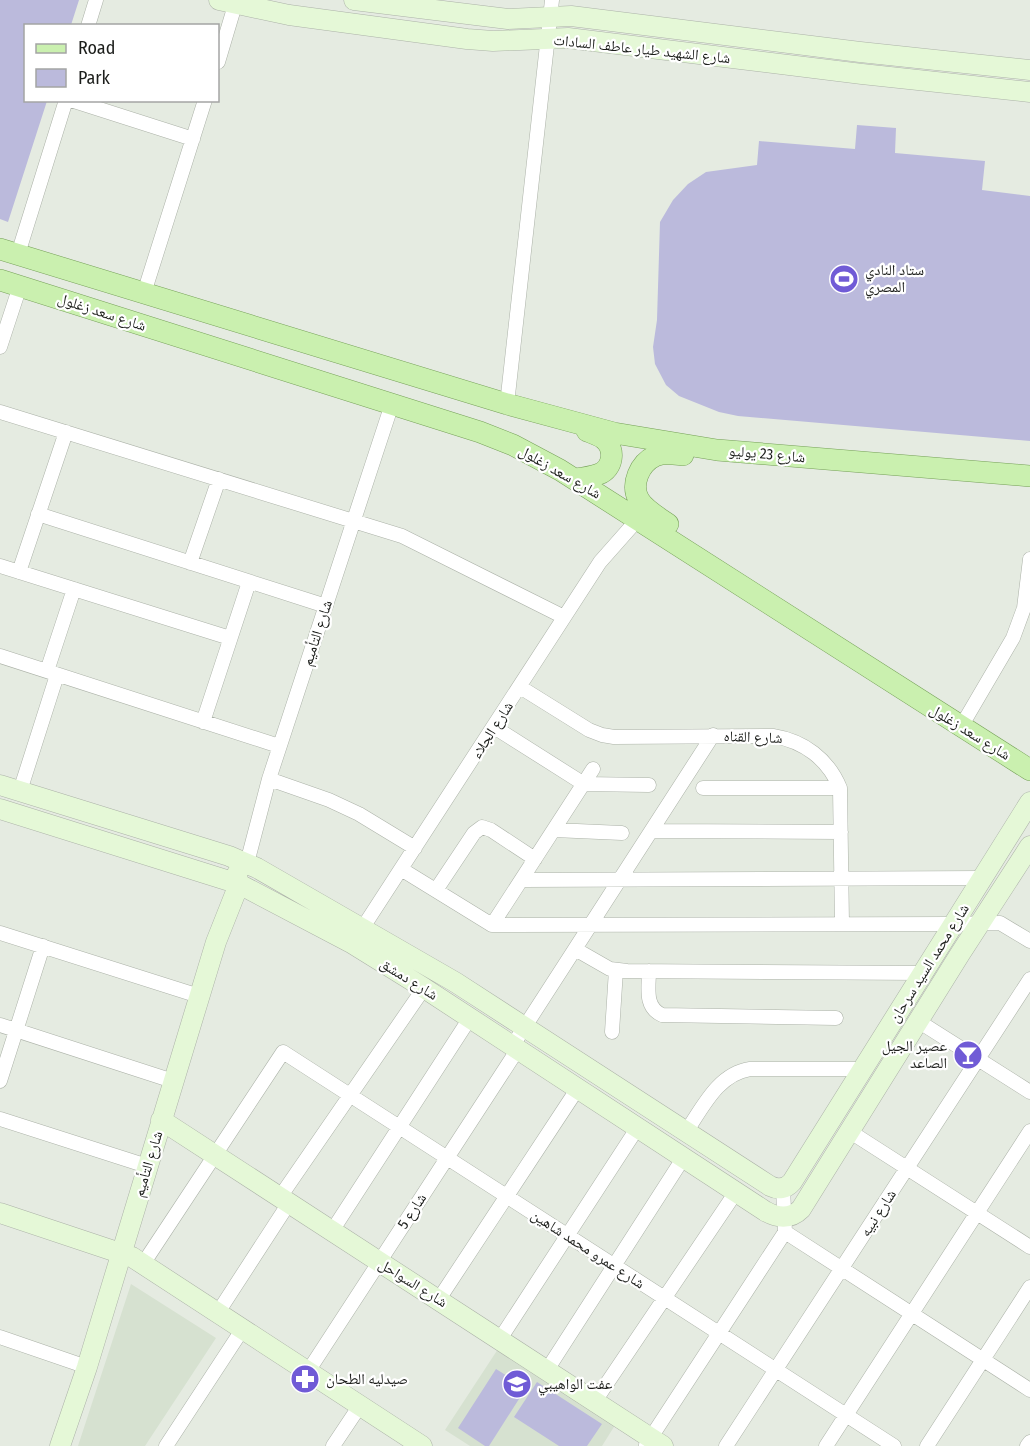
<svg xmlns="http://www.w3.org/2000/svg" width="1030" height="1446" font-family="'Fira Sans Condensed','Noto Naskh Arabic',sans-serif">
<style>
.built{fill:#d6e1d0}
.green{fill:#bbbadc}
.lines{fill:none;stroke-linecap:round;stroke-linejoin:round}
.street-casing{stroke:#acb2a8;stroke-width:15}
.secondary-casing{stroke:#acb2a8;stroke-width:21}
.primary-casing{stroke:#76a059;stroke-width:22}
.street{stroke:#fff;stroke-width:14}
.secondary{stroke:#e5f8d7;stroke-width:20}
.primary{stroke:#caf0af;stroke-width:21}
.labels{text-anchor:middle;dominant-baseline:central;stroke-width:4.5;stroke-linejoin:round;paint-order:stroke}
.street-label{font-size:15px;fill:#1c1e1b;stroke:#fff}
.poi-label{font-size:15px;fill:#1c1e1b;stroke:#fff;text-anchor:start}
</style>
<rect width="100%" height="100%" fill="#e5ebe1"/>
<path class="built" d="M 131,1284 L 216,1338 L 145,1446 L 78,1446 Z
M 500,1346 L 617,1422 L 602,1446 L 470,1446 L 445,1430 Z"/>
<path class="green" d="M 0,0 L 79,0 L 71,25 L 26,26 L 26,100 L 47,101 L 8,222 L 0,219 Z
M 857,125 L 896,128 L 895,153 L 985,161 L 982,190 L 1030,196 L 1030,441 L 738,416 L 719,412 L 679,396 L 666,385 L 655,364 L 653,347 L 657,320 L 660,222 L 673,200 L 688,184 L 706,172 L 757,165 L 759,141 L 855,149 Z
M 496,1369 L 526,1388 L 489,1446 L 485,1446 L 458,1428 Z
M 537,1382 L 602,1424 L 587,1446 L 559,1446 L 514,1417 Z"/>
<g class="lines">
<g class="street-casing">
<path id="street" d="M 88,26 L 96,0
M 218,62 L 235,5
M 71,100 L 193,139
M 18,254 L 66,100
M 144,293 L 205,100
M 0,347 L 20,286
M 507,404 L 552,0
M 0,412 L 402,536 L 564,617
M 38,514 L 326,606
M 190,563 L 219,479
M 0,566 L 230,638
M 19,572 L 66,432
M 0,656 L 279,746
M 47,671 L 74,589
M 520,687 L 589,730 L 602,735 L 614,737 L 773,736 C 804,741 828,759 840,788 L 842,924
M 203,722 L 249,582
M 962,725 L 1013,638 L 1024,608 L 1030,559
M 494,727 L 584,784 L 649,785
M 269,779 L 329,800 L 359,814 L 415,848
M 703,788 L 840,788
M 20,791 L 57,675
M 554,830 L 622,833
M 651,831 L 841,832
M 247,863 L 269,779 L 392,404
M 401,869 L 492,925 L 953,924 L 1000,923 L 1030,941
M 522,880 L 983,878
M 436,890 L 474,833 L 482,827 L 491,830 L 535,859
M 492,925 L 593,769
M 0,933 L 199,996
M 358,935 L 600,562 L 638,519
M 575,949 L 610,969 L 627,971 L 923,973
M 649,971 C 649,987 644,1007 662,1015 L 836,1018
M 918,1021 L 1030,1092
M 0,1025 L 173,1081
M 612,1032 L 616,970
M 513,1045 L 713,735
M 0,1081 L 43,946
M 0,1119 L 147,1166
M 849,1131 L 1030,1247
M 686,1132 C 703,1107 718,1074 750,1069 L 863,1069
M 280,1197 L 424,988
M 332,1231 L 470,1018
M 785,1232 L 1030,1390
M 143,1264 L 283,1052 L 894,1446
M 439,1299 L 578,1088
M 217,1314 L 289,1203
M 0,1337 L 87,1367
M 500,1339 L 638,1127
M 547,1370 L 684,1157
M 307,1373 L 518,1049
M 595,1401 L 736,1192
M 646,1445 L 785,1232 L 783,1188
M 166,1446 L 242,1330
M 333,1446 L 359,1407
M 726,1446 L 1030,979
M 826,1446 L 1030,1131
M 927,1446 L 1030,1287
M 1027,1446 L 1030,1442"/>
</g>
<g class="secondary-casing">
<path id="secondary" d="M 219,0 L 289,15 L 467,39 L 493,41 L 568,38 L 862,74 L 1030,92
M 354,0 L 508,19 L 571,16 L 860,52 L 1030,70
M 0,785 L 229,856 L 257,868 L 455,982 L 770,1186 C 778,1190 786,1189 792,1182 L 1030,802
M 0,809 L 239,884 L 353,944 L 424,988 L 765,1211 C 777,1218 790,1220 801,1209 L 960,954 L 1030,846
M 161,1120 L 663,1446
M 0,1213 L 132,1257 L 422,1446
M 60,1446 L 87,1367 L 216,942 L 239,884 L 237,876 L 238,871"/>
</g>
<g class="primary-casing">
<path id="primary" d="M 0,249 L 507,404 L 614,433 L 717,450 L 1030,476
M 0,280 L 480,432 L 513,445 L 560,470 L 1030,770
M 575,479 C 583,478 591,477 599,474 C 613,469 616,449 604,439 C 599,435 592,433 587,431
M 668,524 C 658,517 645,510 639,500 C 630,484 640,463 655,456 C 664,452 674,454 683,455"/>
</g>
<use href="#street" class="street"/>
<use href="#secondary" class="secondary"/>
<use href="#primary" class="primary"/>
</g>
<defs>
<g id="stadium-disc" transform="scale(1.5)"><circle r="9.5" fill="#705bd6" stroke="#fff"/><path d="M0-5a6.5 5 0 1 0 0 10a6.5 5 0 1 0 0-10ZM-3.5-1.8h7v3.6h-7Z" fill="#fff"/></g>
<g id="bar-disc" transform="scale(1.5)"><circle r="9.5" fill="#705bd6" stroke="#fff"/><path d="M-6-5H6L.8 .8V4.5H3.5V6h-7V4.5H-.8V.8Z" fill="#fff"/></g>
<g id="pharmacy-disc" transform="scale(1.5)"><circle r="9.5" fill="#705bd6" stroke="#fff"/><path d="M-2-6h4v4h4v4h-4v4h-4v-4h-4v-4h4Z" fill="#fff"/></g>
<g id="school-disc" transform="scale(1.5)"><circle r="9.5" fill="#705bd6" stroke="#fff"/><path d="M0-5L7-2L0 1L-7-2ZM-4 1L0 2.5L4 1V4Q0 6-4 4Z" fill="#fff"/></g>
</defs>
<g fill-rule="evenodd">
<use href="#stadium-disc" x="844" y="279"/>
<use href="#bar-disc" x="968" y="1055"/>
<use href="#pharmacy-disc" x="305" y="1379"/>
<use href="#school-disc" x="517" y="1384"/>
</g>
<g class="labels">
<g class="street-label">
<text transform="translate(642 49) rotate(6)">شارع الشهيد طيار عاطف السادات</text>
<text transform="translate(102 312) rotate(18)">شارع سعد زغلول</text>
<text transform="translate(767 454) rotate(5)">شارع 23 يوليو</text>
<text transform="translate(560 472) rotate(30)">شارع سعد زغلول</text>
<text transform="translate(317 633) rotate(-72)">شارع التأميم</text>
<text transform="translate(492 730) rotate(-57)">شارع الجلاء</text>
<text transform="translate(970 732) rotate(32)">شارع سعد زغلول</text>
<text transform="translate(753 737) rotate(2)">شارع القناه</text>
<text transform="translate(929 963) rotate(-58)">شارع محمد السيد سرحان</text>
<text transform="translate(409 979) rotate(32)">شارع دمشق</text>
<text transform="translate(148 1164) rotate(-73)">شارع التأميم</text>
<text transform="translate(412 1211) rotate(-57)">شارع 5</text>
<text transform="translate(878 1213) rotate(-57)">شارع نبيه</text>
<text transform="translate(588 1249) rotate(33)">شارع عمرو محمد شاهين</text>
<text transform="translate(413 1283) rotate(32)">شارع السواحل</text>
</g>
<g class="poi-label">
<text x="865" y="270">ستاد النادي<tspan x="865" dy="17">المصري</tspan></text>
<text x="947" y="1046" text-anchor="end">عصير الجيل<tspan x="947" dy="17">الصاعد</tspan></text>
<text x="326" y="1379">صيدليه الطحان</text>
<text x="538" y="1384">عفت الواهيبي</text>
</g>
</g>
<rect x="24" y="24" width="195" height="78" fill="#ffffff" stroke="#a4a5a4" stroke-width="1.5"/>
<rect x="36" y="44" width="30" height="9" fill="#caf0af" stroke="#a4a5a4" stroke-width="1.5"/>
<text x="78" y="54" font-size="18" fill="#1c1e1b">Road</text>
<rect x="36" y="69" width="30" height="18" fill="#bbbadc" stroke="#a4a5a4" stroke-width="1.5"/>
<text x="78" y="84" font-size="18" fill="#1c1e1b">Park</text>
</svg>
